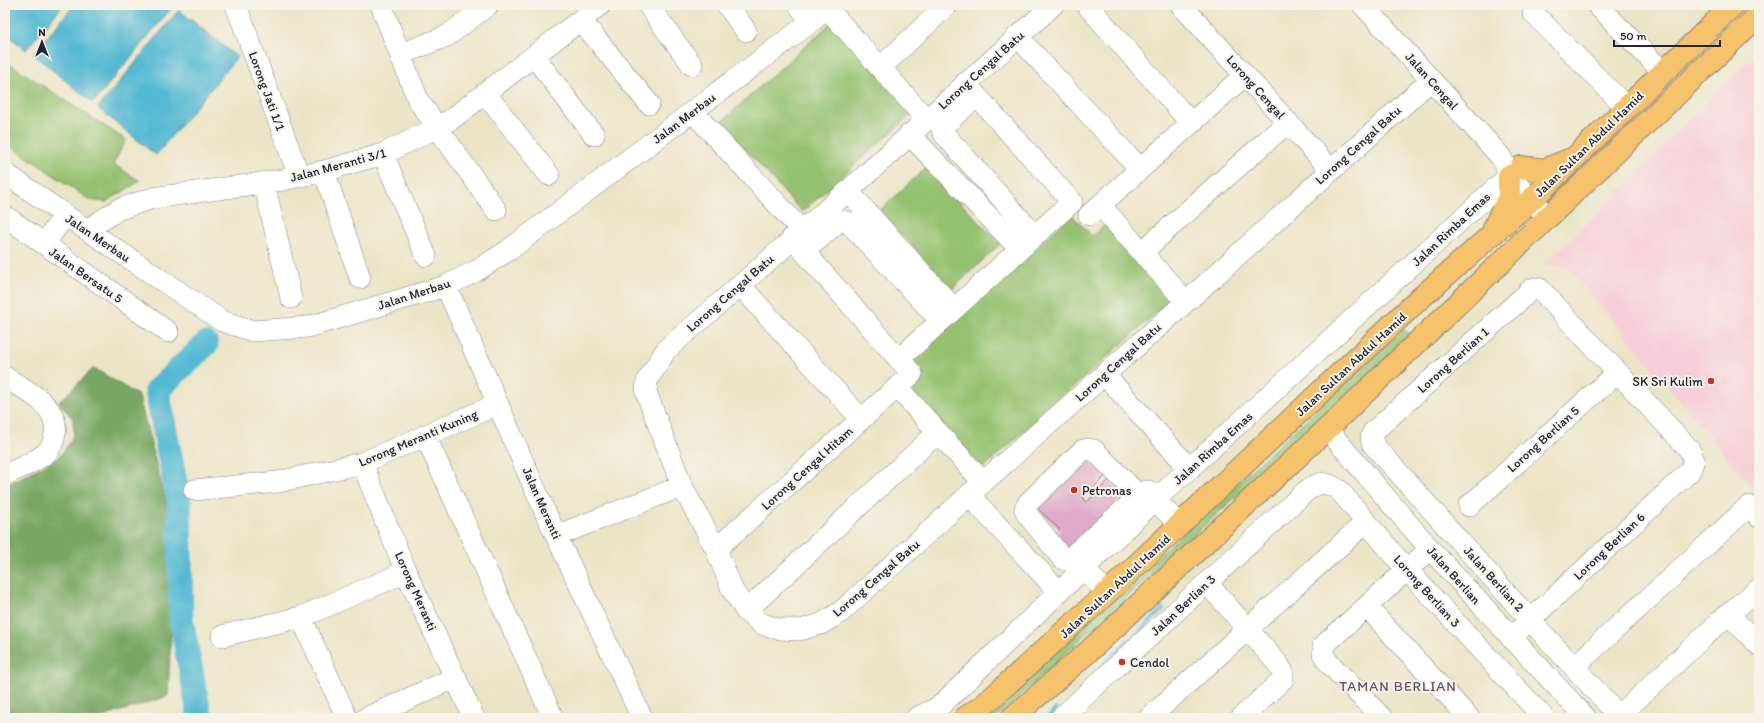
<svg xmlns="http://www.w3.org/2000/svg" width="1764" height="723" font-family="Itim,sans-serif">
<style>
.built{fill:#f6cfd8}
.green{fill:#95c16f;stroke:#5c7255}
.forest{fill:#78a762;stroke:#4d644e}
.water{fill:#55b9d3;stroke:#3c6e87}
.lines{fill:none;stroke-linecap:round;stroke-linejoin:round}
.stream{stroke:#55b9d3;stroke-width:4}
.river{stroke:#55b9d3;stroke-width:25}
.building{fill:#ddaac8}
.minor-casing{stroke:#868482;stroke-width:22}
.major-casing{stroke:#868482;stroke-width:24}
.minor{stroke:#fff;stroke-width:21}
.major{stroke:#f5c16b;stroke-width:22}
.poi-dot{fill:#c8321e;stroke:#f7f3e8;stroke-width:1.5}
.labels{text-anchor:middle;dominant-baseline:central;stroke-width:4;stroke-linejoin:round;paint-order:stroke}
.street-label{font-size:13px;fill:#22223b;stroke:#f7f3e8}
.poi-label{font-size:13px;fill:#22223b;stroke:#f7f3e8;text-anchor:start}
.neighbourhood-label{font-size:14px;letter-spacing:1px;fill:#63526c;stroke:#f7f3e8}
</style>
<rect width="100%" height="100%" fill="#f7f3e8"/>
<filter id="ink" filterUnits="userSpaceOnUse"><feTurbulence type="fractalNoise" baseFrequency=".025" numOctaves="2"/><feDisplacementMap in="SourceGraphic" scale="8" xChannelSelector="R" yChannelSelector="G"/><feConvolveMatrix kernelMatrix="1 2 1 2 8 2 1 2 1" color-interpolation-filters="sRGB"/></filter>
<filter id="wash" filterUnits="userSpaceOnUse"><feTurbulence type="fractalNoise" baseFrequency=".012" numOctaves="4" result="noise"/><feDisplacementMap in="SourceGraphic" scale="16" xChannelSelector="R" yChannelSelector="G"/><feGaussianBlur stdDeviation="0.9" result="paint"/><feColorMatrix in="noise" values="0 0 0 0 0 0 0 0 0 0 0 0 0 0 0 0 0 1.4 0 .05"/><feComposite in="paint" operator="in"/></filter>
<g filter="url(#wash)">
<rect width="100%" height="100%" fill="#ebe5c8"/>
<path class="built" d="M 1759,50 L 1759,495 L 1567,266 L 1545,265 Z"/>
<path class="green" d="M 832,22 L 914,112 L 802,212 L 721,122 Z
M 5,61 L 126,140 L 113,164 L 140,181 L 106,202 L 90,200 L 5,142 Z
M 927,167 L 1000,244 L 952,289 L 879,211 Z
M 1072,215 L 1092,236 L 1108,222 L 1175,296 L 982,469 L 909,389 L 924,376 L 910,361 Z
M 1404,329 L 1410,336 L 996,718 L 987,718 L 985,716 Z"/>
<path class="forest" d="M 94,368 L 139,396 L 169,515 L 172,610 L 168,696 L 100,718 L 5,718 L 5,486 L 58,458 L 68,445 L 74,434 L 73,419 L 59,402 Z"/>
<path class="water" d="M 5,5 L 63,5 L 26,50 L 5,33 Z
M 74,5 L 174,5 L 93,103 L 33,54 Z
M 179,10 L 237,57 L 156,155 L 98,108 Z"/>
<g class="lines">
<path class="stream" d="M 1103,665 L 1163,609
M 1047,718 L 1056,709"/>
<path class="river" d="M 200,718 L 181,619 L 179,503 L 157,390 L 206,344"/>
</g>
<g id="blocks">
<path class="building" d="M 1086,456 L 1106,475 L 1083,498 L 1087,502 L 1109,480 L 1124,495 L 1069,551 L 1054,536 L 1060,530 L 1036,507 Z"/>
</g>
</g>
<g filter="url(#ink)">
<use href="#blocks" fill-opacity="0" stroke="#868482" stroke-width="1"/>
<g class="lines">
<g class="minor-casing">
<path id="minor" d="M 236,5 L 299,176
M 381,5 L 418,100 L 496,210
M 648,5 L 692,65
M 727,5 L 746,31
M 799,5 L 811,22
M 1053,5 L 848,191 L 666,350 L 647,381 L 646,392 L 682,486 L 716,549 L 732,589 L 746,611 L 762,624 L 779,629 L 800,630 L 821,624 L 841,612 L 969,495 L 1186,302 L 1431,80
M 1087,5 L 1191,123
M 1181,5 L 1331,170
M 1363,5 L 1501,157 L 1509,176 L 1548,217
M 1597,5 L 1663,72
M 827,8 L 926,119
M 1533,13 L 1627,108
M 581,20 L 649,104
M 1017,36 L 1140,169
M 401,54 L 447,36 L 488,5
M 534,56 L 594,135
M 880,68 L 947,5
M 485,93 L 549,175
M 977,96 L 945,124 L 942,130 L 945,135 L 1035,236
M 693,112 L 801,230
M 909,134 L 1020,249
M 383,154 L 426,256
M 324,171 L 360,278
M 5,173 L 65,215 L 222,321 L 253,331 L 308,327 L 446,286 L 476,271 L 509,250 L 811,22 L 831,5
M 264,183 L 291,298
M 848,191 L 954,309
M 1100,205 L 1186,302
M 1089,215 L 1245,75
M 5,216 L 168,332
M 87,230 L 119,209 L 153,198 L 283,180 L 324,171 L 383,154 L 438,127 L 453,118 L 600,5
M 44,244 L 65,215
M 804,252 L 839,221 L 848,222 L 941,321
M 1142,252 L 1288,122
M 740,285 L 861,419
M 446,286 L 546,514 L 642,718
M 899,359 L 1072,202 L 965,83
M 1104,374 L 1190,469
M 5,377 C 25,390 60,405 55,434 C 54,442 52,447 46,453 C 36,462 17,469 5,475
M 897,387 L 983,482
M 1327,429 L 1430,549 L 1586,718
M 425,435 L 553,718
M 362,463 L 406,572 L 474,718
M 194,490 L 278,482 L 362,463 L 498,404
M 969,495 L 1059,592
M 1469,506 L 1618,372
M 556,536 L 682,486
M 716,549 L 912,374 L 792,238
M 1072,556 L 1066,560 L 1062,558 L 1027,514 L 1025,509 L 1029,502 L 1083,450 L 1088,449 L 1094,450 L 1139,496
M 1207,583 L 1278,664 L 1283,672 L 1283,679 L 1241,718
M 1107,593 L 1072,556 L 1145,491 L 1148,491 L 1155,500 L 1180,525
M 1367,607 L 1469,718
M 746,611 L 938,432
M 1728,614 L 1759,645
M 301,617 L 347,718
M 222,636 L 301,617 L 406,572
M 1511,638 L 1530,620 L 1690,471 L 1694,460 L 1689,449 L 1540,289 L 1536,288 L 1532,289 L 1373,432 L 1371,438 L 1372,443 L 1530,620 L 1621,718
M 1574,667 L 1749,506 L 1759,517
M 1619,716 L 1728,614 L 1759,589
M 366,718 L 456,677
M 916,718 L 939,707 L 1155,500 L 1509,176
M 1061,718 L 1305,492 C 1318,482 1325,480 1339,490 L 1407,570 L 1544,718
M 1149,718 L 1366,522
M 1382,718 L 1328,662 L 1323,654 L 1323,646 L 1430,549"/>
</g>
<g class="major-casing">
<path id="major" d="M 1521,167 L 1544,170 L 1569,160
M 1494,228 L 1509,197 L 1509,176
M 965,718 L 983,706 L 1107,593 L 1416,302 L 1532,199 L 1733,5
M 1012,718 L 1089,651 L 1327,429 L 1759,15"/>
</g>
<use href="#minor" class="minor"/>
<use href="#major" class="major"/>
</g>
</g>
<g class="poi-dot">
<circle cx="1711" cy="381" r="4"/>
<circle cx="1074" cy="490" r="4"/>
<circle cx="1122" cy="662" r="4"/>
</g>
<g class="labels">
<g class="street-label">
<text transform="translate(981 70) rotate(-42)">Lorong Cengal Batu</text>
<text transform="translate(1432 81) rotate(48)">Jalan Cengal</text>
<text transform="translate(1256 87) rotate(48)">Lorong Cengal</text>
<text transform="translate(267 91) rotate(70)">Lorong Jati 1/1</text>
<text transform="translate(684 118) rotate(-37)">Jalan Merbau</text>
<text transform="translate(1589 144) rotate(-44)">Jalan Sultan Abdul Hamid</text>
<text transform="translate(1358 145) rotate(-42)">Lorong Cengal Batu</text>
<text transform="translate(338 165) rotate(-15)">Jalan Meranti 3/1</text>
<text transform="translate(1451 229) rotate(-43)">Jalan Rimba Emas</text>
<text transform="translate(98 238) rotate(34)">Jalan Merbau</text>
<text transform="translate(86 275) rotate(35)">Jalan Bersatu 5</text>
<text transform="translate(730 293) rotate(-41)">Lorong Cengal Batu</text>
<text transform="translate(414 294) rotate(-18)">Jalan Merbau</text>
<text transform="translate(1453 360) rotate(-42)">Lorong Berlian 1</text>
<text transform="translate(1118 362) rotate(-42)">Lorong Cengal Batu</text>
<text transform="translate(1351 364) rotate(-43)">Jalan Sultan Abdul Hamid</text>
<text transform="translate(418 438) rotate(-23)">Lorong Meranti Kuning</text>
<text transform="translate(1543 439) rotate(-42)">Lorong Berlian 5</text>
<text transform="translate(1213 448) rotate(-42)">Jalan Rimba Emas</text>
<text transform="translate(807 468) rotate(-42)">Lorong Cengal Hitam</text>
<text transform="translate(542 503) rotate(66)">Jalan Meranti</text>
<text transform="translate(1609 546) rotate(-43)">Lorong Berlian 6</text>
<text transform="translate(1454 575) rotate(48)">Jalan Berlian</text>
<text transform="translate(876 578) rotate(-41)">Lorong Cengal Batu</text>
<text transform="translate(1494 579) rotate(48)">Jalan Berlian 2</text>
<text transform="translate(1115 586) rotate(-43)">Jalan Sultan Abdul Hamid</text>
<text transform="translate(416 591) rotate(66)">Lorong Meranti</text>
<text transform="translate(1427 591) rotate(48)">Lorong Berlian 3</text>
<text transform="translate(1183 605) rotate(-43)">Jalan Berlian 3</text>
</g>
<g class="poi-label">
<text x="1703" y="381" text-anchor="end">SK Sri Kulim</text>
<text x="1082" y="490">Petronas</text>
<text x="1130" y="662">Cendol</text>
</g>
<g class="neighbourhood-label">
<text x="1398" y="686">TAMAN BERLIAN</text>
</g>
</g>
<rect width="1764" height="723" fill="none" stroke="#f7f3e8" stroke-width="20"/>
<g transform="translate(42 42)" stroke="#f7f3e8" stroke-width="3" paint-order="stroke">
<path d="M0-3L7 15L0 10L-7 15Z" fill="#22223b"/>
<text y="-6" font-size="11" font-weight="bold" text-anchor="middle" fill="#22223b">N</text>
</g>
<path d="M1614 40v6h106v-6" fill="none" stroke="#22223b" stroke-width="2"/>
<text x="1620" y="40" font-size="12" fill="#22223b" stroke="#f7f3e8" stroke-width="3" paint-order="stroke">50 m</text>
</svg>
